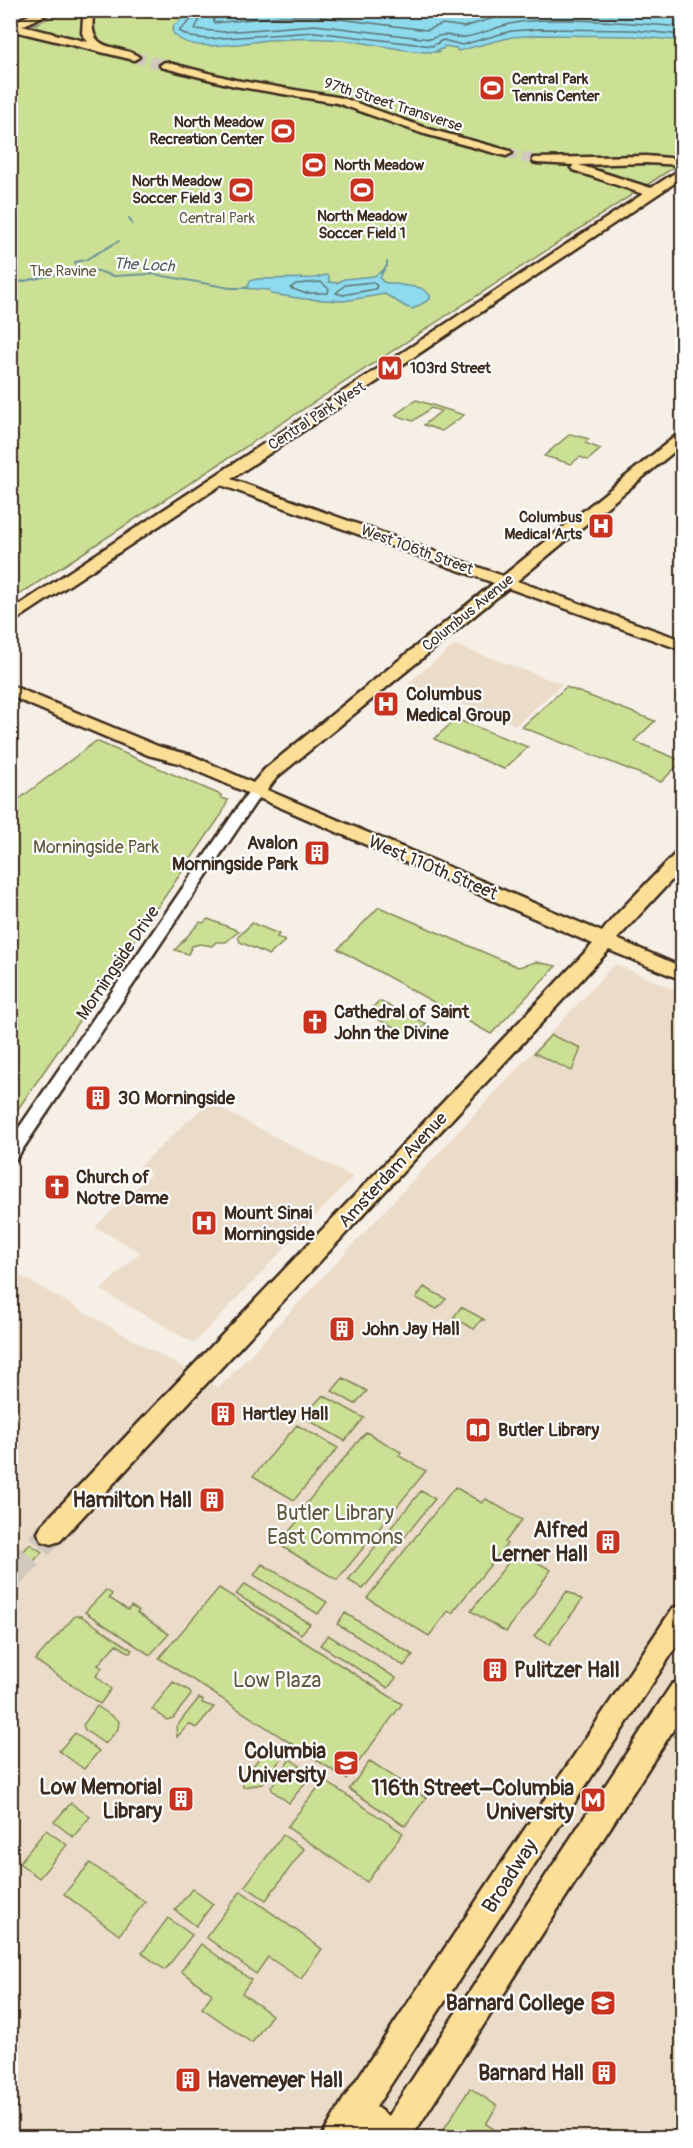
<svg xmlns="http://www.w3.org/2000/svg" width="693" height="2148" font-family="Pangolin,sans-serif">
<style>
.built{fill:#ebdcc9}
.green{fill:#cbe095;stroke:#83855a;stroke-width:1.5}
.water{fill:#8edbee;stroke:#6d949b;stroke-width:1.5}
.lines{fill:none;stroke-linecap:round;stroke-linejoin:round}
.shore{stroke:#5c7171;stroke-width:1.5}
.stream{stroke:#6d949b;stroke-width:2}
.major-tunnel-far1{stroke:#d1c8be;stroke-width:11;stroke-dasharray:11 5;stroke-linecap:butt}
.major-tunnel{stroke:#d1c8be;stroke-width:28;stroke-dasharray:28 14;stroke-linecap:butt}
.minor-casing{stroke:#3b2a1e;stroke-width:5}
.major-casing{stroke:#3b2a1e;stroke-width:5}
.minor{fill:#fff;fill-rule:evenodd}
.major{fill:#fdde96;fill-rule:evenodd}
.labels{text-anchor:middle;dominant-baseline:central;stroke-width:4.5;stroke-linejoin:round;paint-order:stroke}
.far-poi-label{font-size:15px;font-weight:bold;fill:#3b2a1e;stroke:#fff;text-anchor:start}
.far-street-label{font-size:15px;fill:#3b2a1e;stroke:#fff}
.far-park-label{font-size:15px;fill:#5f583c;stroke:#fff}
.far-water-label{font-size:16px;font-style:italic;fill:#545f5c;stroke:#fff}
.poi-label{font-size:18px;font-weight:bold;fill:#3b2a1e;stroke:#fff;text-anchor:start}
.park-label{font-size:18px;fill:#5f583c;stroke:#fff}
.street-label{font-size:18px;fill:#3b2a1e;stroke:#fff}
.near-poi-label{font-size:21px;font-weight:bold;fill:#3b2a1e;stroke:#fff;text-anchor:end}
.near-park-label{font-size:21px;fill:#5f583c;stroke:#fff}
.near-street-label{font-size:21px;fill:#3b2a1e;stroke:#fff}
</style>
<rect width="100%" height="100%" fill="#f6efe6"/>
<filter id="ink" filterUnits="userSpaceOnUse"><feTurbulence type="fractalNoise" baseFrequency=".0167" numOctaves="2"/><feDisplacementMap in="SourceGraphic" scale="12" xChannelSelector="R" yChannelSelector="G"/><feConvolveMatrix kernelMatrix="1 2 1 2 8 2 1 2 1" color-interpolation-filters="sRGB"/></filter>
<g filter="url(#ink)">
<path class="built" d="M 455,645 L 562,684 L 516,725 L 408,683 Z
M 615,964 L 682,993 L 682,2137 L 11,2137 L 10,1270 L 219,1388 Z
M 208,1102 L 353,1177 L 194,1343 L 101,1290 L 140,1252 L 95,1227 L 151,1174 L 139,1167 Z"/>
<path class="green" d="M 67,10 L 682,11 L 682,162 L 11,600 L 11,35 Z
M 416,400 L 464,415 L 442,431 L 424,425 L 441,411 L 431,408 L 413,421 L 395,415 Z
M 570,434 L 589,439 L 585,443 L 601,449 L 588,460 L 580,457 L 571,464 L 544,456 Z
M 566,687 L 655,721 L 634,741 L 682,761 L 661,782 L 522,727 Z
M 456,719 L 528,747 L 504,769 L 434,739 Z
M 96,741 L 221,795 L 221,798 L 228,800 L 222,814 L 11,1119 L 11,805 Z
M 379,907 L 518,967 L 536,962 L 556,966 L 491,1034 L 338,949 Z
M 208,919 L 239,931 L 226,942 L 216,942 L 212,946 L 200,944 L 192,946 L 188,954 L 175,950 L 200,922 L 203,923 Z
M 252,923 L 279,934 L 277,937 L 285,941 L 269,955 L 240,942 L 238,937 Z
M 379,1001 L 427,1024 L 414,1036 L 366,1014 Z
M 551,1035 L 581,1048 L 572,1071 L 534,1053 Z
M 424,1287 L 446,1299 L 437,1309 L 416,1298 Z
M 461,1307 L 485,1320 L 481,1320 L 474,1329 L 453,1318 Z
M 343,1378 L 367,1391 L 355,1404 L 332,1391 Z
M 323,1395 L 364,1418 L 345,1441 L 303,1417 Z
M 297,1425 L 338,1448 L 294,1500 L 253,1476 Z
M 366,1432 L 401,1452 L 399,1456 L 426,1471 L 337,1580 L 278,1544 L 298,1521 L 294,1518 Z
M 455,1487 L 482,1503 L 486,1499 L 522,1520 L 505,1542 L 507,1544 L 452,1613 L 448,1611 L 429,1636 L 367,1598 Z
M 421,1491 L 435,1499 L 363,1589 L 348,1580 Z
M 30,1544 L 42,1552 L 11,1586 L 11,1565 Z
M 517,1551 L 551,1570 L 506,1632 L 471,1611 Z
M 262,1564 L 327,1602 L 318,1614 L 254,1575 Z
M 245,1584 L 310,1624 L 301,1634 L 236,1594 Z
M 219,1588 L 402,1704 L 346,1779 L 159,1658 Z
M 106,1590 L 112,1594 L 109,1598 L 128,1610 L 131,1606 L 139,1611 L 137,1613 L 169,1634 L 150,1655 L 85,1612 Z
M 567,1591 L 582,1600 L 549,1645 L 534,1636 Z
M 345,1613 L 413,1655 L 404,1666 L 337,1624 Z
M 75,1616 L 81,1616 L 132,1650 L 130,1653 L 116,1644 L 98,1665 L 102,1668 L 96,1676 L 111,1689 L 100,1704 L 35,1660 Z
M 328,1635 L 396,1678 L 388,1688 L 320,1645 Z
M 173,1682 L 190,1691 L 191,1695 L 173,1718 L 167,1720 L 152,1709 Z
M 199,1698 L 203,1700 L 202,1703 L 214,1707 L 196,1728 L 189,1724 L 177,1737 L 176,1727 Z
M 97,1706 L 119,1721 L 118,1729 L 105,1744 L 85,1730 L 83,1725 Z
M 75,1733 L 99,1751 L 84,1769 L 59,1751 Z
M 270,1744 L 274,1747 L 273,1750 L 278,1753 L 280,1751 L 284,1755 L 262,1784 L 243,1787 L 243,1783 L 255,1768 L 253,1766 Z
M 290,1759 L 312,1774 L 289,1803 L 273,1791 L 271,1787 Z
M 370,1761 L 426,1798 L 405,1826 L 349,1789 Z
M 324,1780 L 403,1833 L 367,1882 L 287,1827 Z
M 71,1803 L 90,1817 L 73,1837 L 54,1822 Z
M 46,1830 L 67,1845 L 39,1878 L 19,1863 Z
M 283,1835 L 304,1849 L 266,1900 L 245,1886 Z
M 90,1863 L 145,1902 L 119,1935 L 64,1894 Z
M 192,1889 L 213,1904 L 196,1926 L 175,1910 Z
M 241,1891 L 322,1949 L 301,1979 L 268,1957 L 256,1974 L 206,1937 Z
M 168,1918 L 192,1935 L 165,1970 L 142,1953 Z
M 201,1944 L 251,1980 L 242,1993 L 272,2015 L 252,2043 L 202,2008 L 212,1994 L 181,1971 Z
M 470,2088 L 497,2106 L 486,2124 L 506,2137 L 439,2137 Z"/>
<path class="water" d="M 193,11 L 682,11 L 682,41 L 633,36 L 539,35 L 512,37 L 458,51 L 456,48 L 444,46 L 443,49 L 437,50 L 439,52 C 407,53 383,45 351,41 C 323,37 296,38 268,40 C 245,42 186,56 172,31 L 174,25 Z
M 384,270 L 380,278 L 383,282 L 421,288 L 430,295 L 430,299 L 413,309 L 406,307 L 385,294 L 344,301 L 305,299 L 271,294 L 269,290 L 241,288 L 248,287 L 250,281 L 257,279 L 315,278 L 326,275 L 329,276 L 329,282 L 337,283 L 344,279 L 374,276 Z"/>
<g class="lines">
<path class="shore" d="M 196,10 L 194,17 L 179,31 L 191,37 L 208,39 L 315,32 L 432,46 L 443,40 L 462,45 L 511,31 L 539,29 L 633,30 L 682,35
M 204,10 L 195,29 L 223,32 L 315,25 L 430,39 C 451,30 449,39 466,37 C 487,33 506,22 529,21 C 579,18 632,23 682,27
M 213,10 L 214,23 L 282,16 L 315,16 L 427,30 L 443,24 L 464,27 L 497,17 L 527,12 L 634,14 L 682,18
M 321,282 L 329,289 L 328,293 L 304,293 L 290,288 L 296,284 Z
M 373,282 L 377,286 L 375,289 L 343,295 L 336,293 L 345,285 Z"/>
<path class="stream" d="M 129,218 L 132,224
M 77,270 L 75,262 L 85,260 L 119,241
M 381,273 L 387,266 L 387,262
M 10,284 L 77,270 L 98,271 L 113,276 L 153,274 L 230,288 L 246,288"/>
<path class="major-tunnel-far1" d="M 134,57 L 165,65
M 506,153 L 532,159"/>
<path class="major-tunnel" d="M 10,1576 L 51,1533"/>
<g class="minor-casing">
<path id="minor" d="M 256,787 L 263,791 L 16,1159 L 10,1161 L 10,1141 L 251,788 Z"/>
</g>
<g class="major-casing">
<path id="major" d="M 41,10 L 56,10 L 22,26 L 88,42 L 82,33 L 83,18 L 73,10 L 85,10 L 93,17 C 88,55 120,43 139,57 L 134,60 L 10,30 L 10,23 Z
M 165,62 L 235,80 L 343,98 L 429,129 L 510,151 L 512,153 L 506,156 L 421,133 L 337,103 L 235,86 L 161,67 L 160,65 Z
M 646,156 L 682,159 L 682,165 L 646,163 L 579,165 L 651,188 L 678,171 L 682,170 L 682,178 L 231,479 L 503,576 L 677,435 L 682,434 L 682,445 L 517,581 L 682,640 L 682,650 L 508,588 L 277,777 L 267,790 L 602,932 L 612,919 L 675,854 L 682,852 L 682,869 L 617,939 L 682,967 L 682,980 L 609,950 L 60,1541 L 51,1544 L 42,1541 L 38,1533 L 42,1525 L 593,944 L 179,763 L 148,755 L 10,696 L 10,685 L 160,747 L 191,755 L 253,783 L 265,769 L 494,583 L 221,485 L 10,624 L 10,611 L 643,194 L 573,170 L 571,168 L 574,165 L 537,163 L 533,162 L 533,158 Z
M 682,1604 L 682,1638 L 376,2107 L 388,2116 L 672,1684 L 682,1681 L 682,1716 L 411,2138 L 364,2138 L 358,2134 L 356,2138 L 321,2138 L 343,2100 L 673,1608 Z"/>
</g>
<use href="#minor" class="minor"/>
<use href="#major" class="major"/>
</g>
</g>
<defs>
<g id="stadium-square" transform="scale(1.35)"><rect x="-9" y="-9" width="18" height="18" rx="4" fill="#c8321e" stroke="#fff"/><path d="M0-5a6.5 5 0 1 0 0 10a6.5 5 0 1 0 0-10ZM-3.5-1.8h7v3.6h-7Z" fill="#fff"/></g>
<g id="metro-square" transform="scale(1.35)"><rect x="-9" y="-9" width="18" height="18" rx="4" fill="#c8321e" stroke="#fff"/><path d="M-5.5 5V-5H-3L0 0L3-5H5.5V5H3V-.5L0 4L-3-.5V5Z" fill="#fff"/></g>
<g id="hospital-square" transform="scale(1.35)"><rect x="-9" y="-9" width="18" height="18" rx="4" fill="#c8321e" stroke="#fff"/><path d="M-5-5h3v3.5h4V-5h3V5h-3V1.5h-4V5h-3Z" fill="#fff"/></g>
<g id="building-square" transform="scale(1.35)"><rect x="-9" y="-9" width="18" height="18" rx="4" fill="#c8321e" stroke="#fff"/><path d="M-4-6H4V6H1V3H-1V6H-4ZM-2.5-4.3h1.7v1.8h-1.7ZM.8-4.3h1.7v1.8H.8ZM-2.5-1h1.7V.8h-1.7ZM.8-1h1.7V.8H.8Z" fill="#fff"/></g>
<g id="church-square" transform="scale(1.35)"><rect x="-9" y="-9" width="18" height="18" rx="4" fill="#c8321e" stroke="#fff"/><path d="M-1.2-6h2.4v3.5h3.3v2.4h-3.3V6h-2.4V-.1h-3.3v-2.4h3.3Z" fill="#fff"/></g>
<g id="library-square" transform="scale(1.35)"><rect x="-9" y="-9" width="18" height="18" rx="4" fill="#c8321e" stroke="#fff"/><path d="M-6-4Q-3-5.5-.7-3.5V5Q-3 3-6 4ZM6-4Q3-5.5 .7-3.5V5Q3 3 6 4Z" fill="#fff"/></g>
<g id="university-square" transform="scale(1.35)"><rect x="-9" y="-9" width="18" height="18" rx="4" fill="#c8321e" stroke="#fff"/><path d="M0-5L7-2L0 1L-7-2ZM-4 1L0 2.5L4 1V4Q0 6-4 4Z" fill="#fff"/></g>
</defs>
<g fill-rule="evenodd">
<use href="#stadium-square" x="492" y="88"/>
<use href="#stadium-square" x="283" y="131"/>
<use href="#stadium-square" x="314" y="165"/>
<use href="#stadium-square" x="241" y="190"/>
<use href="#stadium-square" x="362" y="190"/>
<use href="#metro-square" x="390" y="368"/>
<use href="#hospital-square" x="601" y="526"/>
<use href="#hospital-square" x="386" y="704"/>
<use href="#building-square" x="317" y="853"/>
<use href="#church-square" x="315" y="1022"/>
<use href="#building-square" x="98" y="1098"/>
<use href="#church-square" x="57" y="1187"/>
<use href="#hospital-square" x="204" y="1223"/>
<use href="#building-square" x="342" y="1329"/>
<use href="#building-square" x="223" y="1414"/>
<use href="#library-square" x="478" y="1430"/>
<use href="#building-square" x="212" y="1500"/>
<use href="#building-square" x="608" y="1542"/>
<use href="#building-square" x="495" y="1670"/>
<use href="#university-square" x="346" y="1763"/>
<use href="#building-square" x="181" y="1799"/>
<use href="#metro-square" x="593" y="1800"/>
<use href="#university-square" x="603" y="2003"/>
<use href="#building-square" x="604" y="2073"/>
<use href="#building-square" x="188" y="2080"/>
</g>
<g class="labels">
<g class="far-poi-label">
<text x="512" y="79">Central Park<tspan x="512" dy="17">Tennis Center</tspan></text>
<text x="264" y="122" text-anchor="end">North Meadow<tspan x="264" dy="17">Recreation Center</tspan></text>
<text x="334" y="165">North Meadow</text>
<text x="222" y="181" text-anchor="end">North Meadow<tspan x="222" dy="17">Soccer Field 3</tspan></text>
<text x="362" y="216" text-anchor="middle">North Meadow<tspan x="362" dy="17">Soccer Field 1</tspan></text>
<text x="410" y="368">103rd Street</text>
<text x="582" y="517" text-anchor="end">Columbus<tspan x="582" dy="17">Medical Arts</tspan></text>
</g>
<g class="far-street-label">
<text transform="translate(393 105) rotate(18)">97th Street Transverse</text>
<text transform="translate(317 416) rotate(-33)">Central Park West</text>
<text transform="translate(417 550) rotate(20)">West 106th Street</text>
<text transform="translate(468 613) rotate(-39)">Columbus Avenue</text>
</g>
<g class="far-park-label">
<text x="217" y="218">Central Park</text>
<text x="63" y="271">The Ravine</text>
</g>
<g class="far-water-label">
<text transform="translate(144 265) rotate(3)">The Loch</text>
</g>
<g class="poi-label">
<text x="406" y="694">Columbus<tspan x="406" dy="21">Medical Group</tspan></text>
<text x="298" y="843" text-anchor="end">Avalon<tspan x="298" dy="21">Morningside Park</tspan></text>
<text x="334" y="1012">Cathedral of Saint<tspan x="334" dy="21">John the Divine</tspan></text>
<text x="118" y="1098">30 Morningside</text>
<text x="76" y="1177">Church of<tspan x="76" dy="21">Notre Dame</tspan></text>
<text x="224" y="1213">Mount Sinai<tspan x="224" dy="21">Morningside</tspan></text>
<text x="362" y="1329">John Jay Hall</text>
<text x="242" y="1414">Hartley Hall</text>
<text x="498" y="1430">Butler Library</text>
</g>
<g class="park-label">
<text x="96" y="847">Morningside Park</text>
</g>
<g class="street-label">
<text transform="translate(433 868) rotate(23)">West 110th Street</text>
<text transform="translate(118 963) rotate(-56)">Morningside Drive</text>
<text transform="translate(393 1170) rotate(-47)">Amsterdam Avenue</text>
</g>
<g class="near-poi-label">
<text x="192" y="1500">Hamilton Hall</text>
<text x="588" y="1530">Alfred<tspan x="588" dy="24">Lerner Hall</tspan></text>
<text x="514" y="1670" text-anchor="start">Pulitzer Hall</text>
<text x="326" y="1751">Columbia<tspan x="326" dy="24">University</tspan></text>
<text x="162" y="1787">Low Memorial<tspan x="162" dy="24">Library</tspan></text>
<text x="574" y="1788">116th Street–Columbia<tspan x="574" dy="24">University</tspan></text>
<text x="584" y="2003">Barnard College</text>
<text x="584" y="2073">Barnard Hall</text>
<text x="207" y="2080" text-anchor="start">Havemeyer Hall</text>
</g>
<g class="near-park-label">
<text x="335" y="1513">Butler Library<tspan x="335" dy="24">East Commons</tspan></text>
<text x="277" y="1680">Low Plaza</text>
</g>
<g class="near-street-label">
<text transform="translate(510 1876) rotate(-57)">Broadway</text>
</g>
</g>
<rect width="693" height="2148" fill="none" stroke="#fff" stroke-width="36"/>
<rect x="18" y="18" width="657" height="2112" fill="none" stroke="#3b2a1e" stroke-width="2" filter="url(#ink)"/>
</svg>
